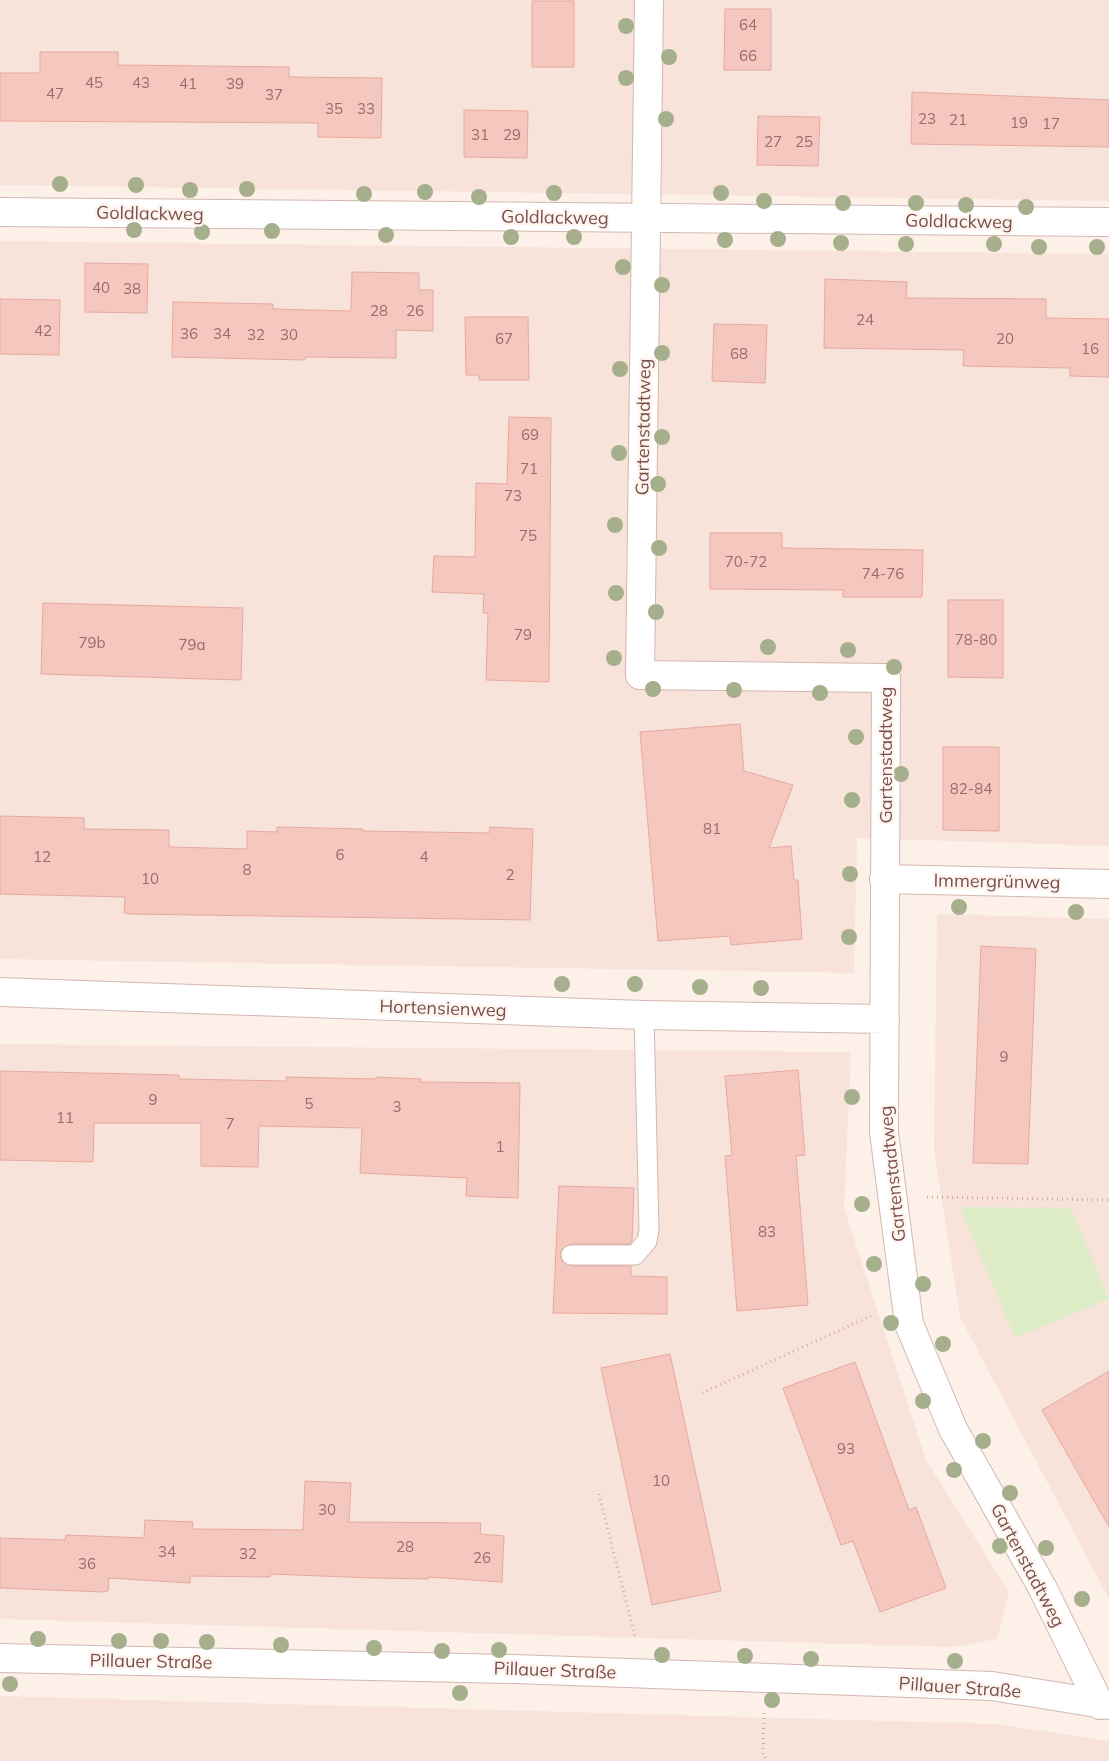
<svg xmlns="http://www.w3.org/2000/svg" width="1109" height="1761" font-family="Mulish,sans-serif">
<style>
.residential{fill:#f7e3d9}
.green{fill:#deecc6}
.building{fill:#f4c7bf;stroke:#e7a99f}
.lines{fill:none;stroke-linecap:round;stroke-linejoin:round}
.service-casing{stroke:#d3b7b0;stroke-width:21}
.minor-casing{stroke:#d3b7b0;stroke-width:30}
.tertiary-casing{stroke:#d3b7b0;stroke-width:30}
.path{stroke:#d9aaa1;stroke-width:3;stroke-dasharray:1 4;stroke-linecap:butt}
.service{stroke:#fff;stroke-width:19}
.minor{stroke:#fff;stroke-width:28}
.tertiary{stroke:#fff;stroke-width:28}
.tree{fill:#a6af8c}
.labels{text-anchor:middle;dominant-baseline:central;stroke-width:5;stroke-linejoin:round;paint-order:stroke}
.number-label{font-size:15px;fill:#986e68}
.street-label{font-size:18px;fill:#79504b;stroke:#fff5f0}
</style>
<rect width="100%" height="100%" fill="#fdf0e9"/>
<path class="residential" d="M 0,0 L 1109,0 L 1109,201 L 0,185 Z
M 0,241 L 1109,254 L 1109,846 L 857,838 L 854,973 L 0,959 Z
M 937,914 L 1109,919 L 1109,1599 L 960,1317 L 934,1149 Z
M 0,1044 L 851,1052 L 844,1208 L 926,1460 L 1009,1592 L 997,1639 L 952,1647 L 0,1619 Z
M 0,1696 L 996,1724 L 1109,1741 L 1109,1761 L 0,1761 Z"/>
<path class="green" d="M 960,1207 L 1071,1208 L 1109,1299 L 1015,1338 Z"/>
<path class="building" d="M 532,1 L 574,1 L 574,67 L 532,67 Z
M 725,9 L 771,9 L 771,70 L 724,70 Z
M 40,52 L 118,52 L 118,65 L 289,67 L 289,77 L 382,78 L 381,138 L 318,137 L 318,123 L 0,121 L 0,73 L 40,73 Z
M 912,92 L 1109,100 L 1109,147 L 911,144 Z
M 464,110 L 528,111 L 527,158 L 464,157 Z
M 758,116 L 820,117 L 818,166 L 757,165 Z
M 85,263 L 148,264 L 147,313 L 85,312 Z
M 352,272 L 419,273 L 419,290 L 433,290 L 433,331 L 396,330 L 396,358 L 305,357 L 305,360 L 172,357 L 173,302 L 273,304 L 273,309 L 351,311 Z
M 825,279 L 907,282 L 906,298 L 1046,299 L 1046,318 L 1109,319 L 1109,377 L 1070,376 L 1070,368 L 963,366 L 964,350 L 824,348 Z
M 0,299 L 60,300 L 59,355 L 0,354 Z
M 465,317 L 528,317 L 529,380 L 479,380 L 479,375 L 466,375 Z
M 714,324 L 767,325 L 765,383 L 712,381 Z
M 509,417 L 551,418 L 549,682 L 486,680 L 488,613 L 483,613 L 484,594 L 432,592 L 434,556 L 475,557 L 476,483 L 507,484 Z
M 710,533 L 782,533 L 782,548 L 923,550 L 922,597 L 843,597 L 843,590 L 710,589 Z
M 948,600 L 1003,600 L 1003,678 L 948,677 Z
M 43,603 L 243,608 L 241,680 L 41,674 Z
M 740,724 L 744,771 L 793,785 L 769,848 L 791,846 L 794,880 L 798,880 L 802,939 L 731,945 L 730,936 L 658,941 L 640,732 Z
M 943,747 L 999,747 L 999,831 L 943,830 Z
M 0,816 L 84,818 L 84,829 L 169,830 L 169,847 L 247,849 L 247,831 L 277,832 L 277,827 L 363,829 L 363,831 L 489,833 L 490,827 L 533,829 L 530,920 L 130,914 L 124,913 L 125,897 L 0,894 Z
M 981,946 L 1036,949 L 1028,1164 L 973,1163 Z
M 798,1070 L 805,1155 L 796,1156 L 808,1305 L 737,1311 L 725,1156 L 732,1155 L 725,1076 Z
M 0,1071 L 179,1075 L 179,1079 L 286,1081 L 286,1077 L 376,1079 L 376,1077 L 421,1079 L 421,1082 L 520,1083 L 518,1198 L 466,1196 L 467,1178 L 360,1173 L 362,1128 L 259,1126 L 258,1167 L 201,1166 L 201,1123 L 94,1123 L 93,1162 L 0,1160 Z
M 559,1186 L 634,1188 L 632,1241 L 630,1244 L 571,1244 L 562,1249 L 560,1255 L 562,1261 L 571,1266 L 631,1266 L 631,1276 L 667,1277 L 667,1314 L 553,1313 Z
M 670,1354 L 721,1591 L 652,1605 L 601,1368 Z
M 855,1362 L 909,1510 L 916,1507 L 946,1588 L 880,1612 L 853,1541 L 841,1545 L 783,1388 Z
M 1109,1371 L 1109,1527 L 1042,1410 Z
M 305,1481 L 351,1483 L 349,1522 L 481,1523 L 480,1534 L 504,1536 L 502,1582 L 428,1577 L 428,1579 L 373,1578 L 270,1574 L 270,1577 L 190,1576 L 190,1583 L 109,1578 L 108,1591 L 103,1592 L 0,1588 L 0,1538 L 65,1540 L 66,1535 L 144,1538 L 145,1520 L 193,1522 L 192,1529 L 303,1530 Z"/>
<g class="lines">
<g class="service-casing">
<path id="service" d="M 571,1255 L 635,1255 L 647,1241 L 649,1230 L 644,1015"/>
</g>
<g class="minor-casing">
<path id="minor" d="M 649,0 L 640,675 L 886,678 L 884,1132 L 909,1324 L 953,1429 L 1042,1587 L 1100,1705
M 0,212 L 1109,222
M 884,879 L 1109,884
M 0,992 L 644,1015 L 885,1019"/>
</g>
<g class="tertiary-casing">
<path id="tertiary" d="M 0,1658 L 515,1669 L 992,1686 L 1109,1705"/>
</g>
<path class="path" d="M 927,1197 L 1109,1200
M 702,1393 L 871,1316
M 599,1494 L 635,1637
M 764,1713 L 763,1755 L 768,1761"/>
<use href="#service" class="service"/>
<use href="#minor" class="minor"/>
<use href="#tertiary" class="tertiary"/>
</g>
<g class="tree">
<circle cx="626" cy="26" r="8"/>
<circle cx="669" cy="57" r="8"/>
<circle cx="626" cy="78" r="8"/>
<circle cx="666" cy="119" r="8"/>
<circle cx="60" cy="184" r="8"/>
<circle cx="136" cy="185" r="8"/>
<circle cx="247" cy="189" r="8"/>
<circle cx="190" cy="190" r="8"/>
<circle cx="425" cy="192" r="8"/>
<circle cx="554" cy="193" r="8"/>
<circle cx="721" cy="193" r="8"/>
<circle cx="364" cy="194" r="8"/>
<circle cx="479" cy="197" r="8"/>
<circle cx="764" cy="201" r="8"/>
<circle cx="843" cy="203" r="8"/>
<circle cx="916" cy="203" r="8"/>
<circle cx="966" cy="205" r="8"/>
<circle cx="1026" cy="207" r="8"/>
<circle cx="134" cy="230" r="8"/>
<circle cx="272" cy="231" r="8"/>
<circle cx="202" cy="232" r="8"/>
<circle cx="386" cy="235" r="8"/>
<circle cx="511" cy="237" r="8"/>
<circle cx="574" cy="237" r="8"/>
<circle cx="778" cy="239" r="8"/>
<circle cx="725" cy="240" r="8"/>
<circle cx="841" cy="243" r="8"/>
<circle cx="906" cy="244" r="8"/>
<circle cx="994" cy="244" r="8"/>
<circle cx="1039" cy="247" r="8"/>
<circle cx="1097" cy="247" r="8"/>
<circle cx="623" cy="267" r="8"/>
<circle cx="662" cy="285" r="8"/>
<circle cx="662" cy="353" r="8"/>
<circle cx="620" cy="369" r="8"/>
<circle cx="662" cy="437" r="8"/>
<circle cx="619" cy="453" r="8"/>
<circle cx="658" cy="484" r="8"/>
<circle cx="615" cy="525" r="8"/>
<circle cx="659" cy="548" r="8"/>
<circle cx="616" cy="593" r="8"/>
<circle cx="656" cy="612" r="8"/>
<circle cx="768" cy="647" r="8"/>
<circle cx="848" cy="650" r="8"/>
<circle cx="614" cy="658" r="8"/>
<circle cx="894" cy="667" r="8"/>
<circle cx="653" cy="689" r="8"/>
<circle cx="734" cy="690" r="8"/>
<circle cx="820" cy="693" r="8"/>
<circle cx="856" cy="737" r="8"/>
<circle cx="901" cy="774" r="8"/>
<circle cx="852" cy="800" r="8"/>
<circle cx="850" cy="874" r="8"/>
<circle cx="959" cy="907" r="8"/>
<circle cx="1076" cy="912" r="8"/>
<circle cx="849" cy="937" r="8"/>
<circle cx="562" cy="984" r="8"/>
<circle cx="635" cy="984" r="8"/>
<circle cx="700" cy="987" r="8"/>
<circle cx="761" cy="988" r="8"/>
<circle cx="852" cy="1097" r="8"/>
<circle cx="862" cy="1204" r="8"/>
<circle cx="874" cy="1264" r="8"/>
<circle cx="923" cy="1284" r="8"/>
<circle cx="891" cy="1323" r="8"/>
<circle cx="943" cy="1344" r="8"/>
<circle cx="923" cy="1401" r="8"/>
<circle cx="983" cy="1441" r="8"/>
<circle cx="954" cy="1470" r="8"/>
<circle cx="1010" cy="1493" r="8"/>
<circle cx="1000" cy="1546" r="8"/>
<circle cx="1046" cy="1548" r="8"/>
<circle cx="1082" cy="1599" r="8"/>
<circle cx="38" cy="1639" r="8"/>
<circle cx="119" cy="1641" r="8"/>
<circle cx="161" cy="1641" r="8"/>
<circle cx="207" cy="1642" r="8"/>
<circle cx="281" cy="1645" r="8"/>
<circle cx="374" cy="1648" r="8"/>
<circle cx="499" cy="1650" r="8"/>
<circle cx="442" cy="1651" r="8"/>
<circle cx="662" cy="1655" r="8"/>
<circle cx="745" cy="1656" r="8"/>
<circle cx="811" cy="1659" r="8"/>
<circle cx="955" cy="1661" r="8"/>
<circle cx="10" cy="1684" r="8"/>
<circle cx="460" cy="1693" r="8"/>
<circle cx="772" cy="1700" r="8"/>
</g>
<g class="labels">
<g class="number-label">
<text x="748" y="24">64</text>
<text x="748" y="55">66</text>
<text x="94" y="82">45</text>
<text x="141" y="82">43</text>
<text x="188" y="83">41</text>
<text x="235" y="83">39</text>
<text x="55" y="93">47</text>
<text x="274" y="94">37</text>
<text x="334" y="108">35</text>
<text x="366" y="108">33</text>
<text x="927" y="118">23</text>
<text x="958" y="119">21</text>
<text x="1019" y="122">19</text>
<text x="1051" y="123">17</text>
<text x="480" y="134">31</text>
<text x="512" y="134">29</text>
<text x="773" y="141">27</text>
<text x="804" y="141">25</text>
<text x="101" y="287">40</text>
<text x="132" y="288">38</text>
<text x="379" y="310">28</text>
<text x="415" y="310">26</text>
<text x="865" y="319">24</text>
<text x="43" y="330">42</text>
<text x="189" y="333">36</text>
<text x="222" y="333">34</text>
<text x="256" y="334">32</text>
<text x="289" y="334">30</text>
<text x="504" y="338">67</text>
<text x="1005" y="338">20</text>
<text x="1090" y="348">16</text>
<text x="739" y="353">68</text>
<text x="530" y="434">69</text>
<text x="529" y="468">71</text>
<text x="513" y="495">73</text>
<text x="528" y="535">75</text>
<text x="746" y="561">70-72</text>
<text x="883" y="573">74-76</text>
<text x="523" y="634">79</text>
<text x="976" y="639">78-80</text>
<text x="92" y="642">79b</text>
<text x="192" y="644">79a</text>
<text x="971" y="788">82-84</text>
<text x="712" y="828">81</text>
<text x="340" y="854">6</text>
<text x="42" y="856">12</text>
<text x="424" y="856">4</text>
<text x="247" y="869">8</text>
<text x="510" y="874">2</text>
<text x="150" y="878">10</text>
<text x="1004" y="1056">9</text>
<text x="153" y="1099">9</text>
<text x="309" y="1103">5</text>
<text x="397" y="1106">3</text>
<text x="65" y="1117">11</text>
<text x="230" y="1123">7</text>
<text x="500" y="1146">1</text>
<text x="767" y="1231">83</text>
<text x="846" y="1448">93</text>
<text x="661" y="1480">10</text>
<text x="327" y="1509">30</text>
<text x="405" y="1546">28</text>
<text x="167" y="1551">34</text>
<text x="248" y="1553">32</text>
<text x="482" y="1557">26</text>
<text x="87" y="1563">36</text>
</g>
<g class="street-label">
<text transform="translate(150 213) rotate(1)">Goldlackweg</text>
<text transform="translate(555 217) rotate(1)">Goldlackweg</text>
<text transform="translate(959 221) rotate(1)">Goldlackweg</text>
<text transform="translate(643 427) rotate(-89)">Gartenstadtweg</text>
<text transform="translate(885 755) rotate(-90)">Gartenstadtweg</text>
<text transform="translate(997 881) rotate(1)">Immergrünweg</text>
<text transform="translate(443 1008) rotate(2)">Hortensienweg</text>
<text transform="translate(892 1174) rotate(-96)">Gartenstadtweg</text>
<text transform="translate(1028 1565) rotate(62)">Gartenstadtweg</text>
<text transform="translate(151 1661) rotate(1)">Pillauer Straße</text>
<text transform="translate(555 1670) rotate(2)">Pillauer Straße</text>
<text transform="translate(960 1687) rotate(4)">Pillauer Straße</text>
</g>
</g>
</svg>
